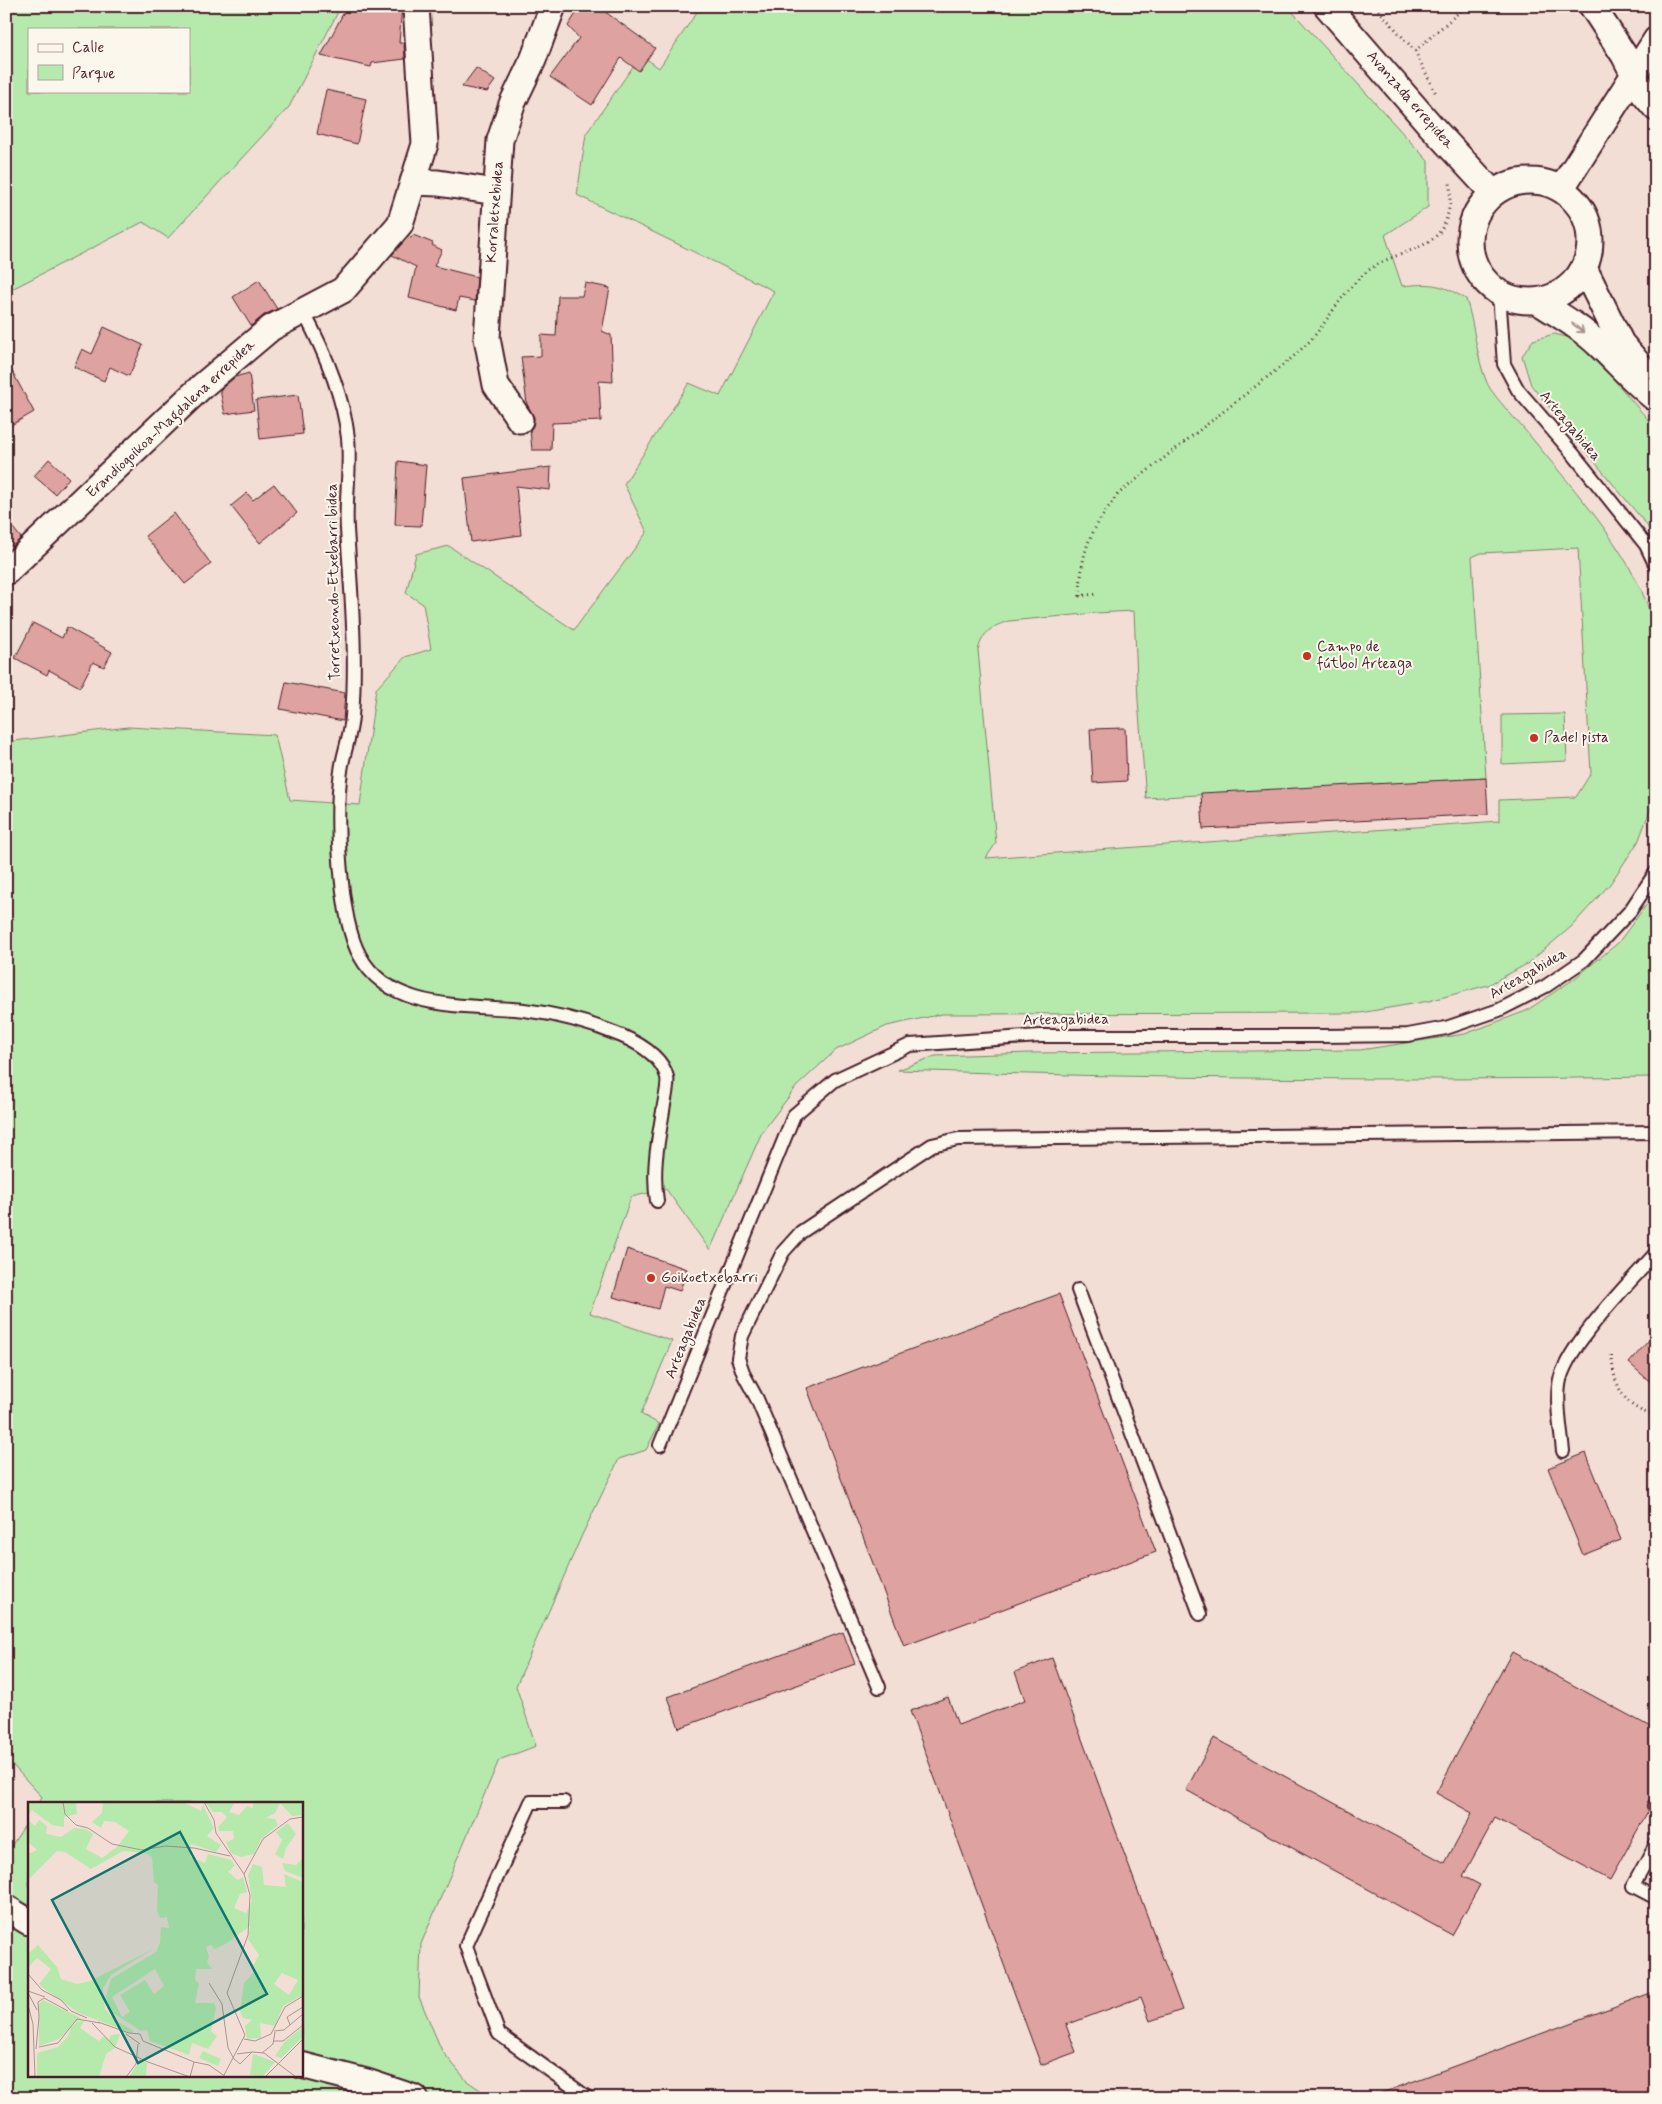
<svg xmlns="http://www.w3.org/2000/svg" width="1662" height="2104" font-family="Mynerve,sans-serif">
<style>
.green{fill:#b6eaac;stroke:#80846c;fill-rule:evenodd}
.building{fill:#dea3a0;stroke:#4a1f2b}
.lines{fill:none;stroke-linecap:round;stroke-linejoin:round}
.service-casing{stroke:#4a1f2b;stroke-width:16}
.minor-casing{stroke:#4a1f2b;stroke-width:29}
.path{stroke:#4a1f2b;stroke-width:3;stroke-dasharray:1 4;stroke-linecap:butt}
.service{stroke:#fbf7ec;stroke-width:12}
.minor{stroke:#fbf7ec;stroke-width:25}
.oneway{stroke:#ab9695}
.poi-dot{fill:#c8321e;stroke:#fbf7ec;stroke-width:2}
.labels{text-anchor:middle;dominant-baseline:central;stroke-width:4;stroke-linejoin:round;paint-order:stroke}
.street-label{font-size:15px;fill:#4a1f2b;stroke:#fbf7ec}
.poi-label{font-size:15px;fill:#4a1f2b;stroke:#fbf7ec;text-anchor:start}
.inset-road{fill:none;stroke:#af9291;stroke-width:1}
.view{fill:#0f766e;fill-opacity:0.15;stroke:#0f766e;stroke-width:2.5}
.inset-edge{fill:none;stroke:#4a1f2b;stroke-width:2.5}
</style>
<rect width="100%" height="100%" fill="#f2ded5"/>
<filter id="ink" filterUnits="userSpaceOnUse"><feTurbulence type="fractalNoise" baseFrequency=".02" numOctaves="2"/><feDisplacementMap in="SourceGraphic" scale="10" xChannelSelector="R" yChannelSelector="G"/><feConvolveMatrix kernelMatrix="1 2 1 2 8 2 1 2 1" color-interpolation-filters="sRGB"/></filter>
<g filter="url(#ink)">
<path class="green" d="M 6,6 L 341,6 L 289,107 L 168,238 L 143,222 L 6,292 ZM 29,29 L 189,29 L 189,91 L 29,91 Z
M 701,6 L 1287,6 L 1428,161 L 1428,207 L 1385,235 L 1402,286 C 1431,283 1440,283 1466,299 C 1475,326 1476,357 1487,383 C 1493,396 1520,424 1530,436 C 1577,494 1638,558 1656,632 L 1656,795 L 1638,842 L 1610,884 L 1571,927 L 1527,964 L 1488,985 L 1429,1001 L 1360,1013 L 942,1014 L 887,1026 L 836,1050 L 797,1086 L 762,1132 L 710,1250 L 666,1189 L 631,1197 L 590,1313 L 672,1341 L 641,1414 L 659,1424 L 646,1450 L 619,1459 L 582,1535 L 516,1686 L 536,1746 L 499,1760 L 421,1944 L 419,1997 L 442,2051 L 467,2081 L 492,2098 L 6,2098 L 6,1854 L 29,1819 L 29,2075 L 301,2075 L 301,1803 L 39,1803 L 42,1797 L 6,1758 L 6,742 L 128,727 L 275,735 L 290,800 L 360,805 L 376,689 L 405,657 L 431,649 L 423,604 L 406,593 L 416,554 L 449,546 L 574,630 L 647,532 L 624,484 L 689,383 L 720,396 L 774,291 L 577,195 L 586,134 L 641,55 L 659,68 ZM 1578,548 L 1591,773 L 1576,797 L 1499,800 L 1499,821 L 986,858 L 996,843 L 978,650 C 983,632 992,626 1009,621 L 1096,613 L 1134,611 L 1138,701 L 1146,798 L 1486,778 L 1472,557 L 1481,553 Z
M 1621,6 L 1652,6 C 1642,16 1632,12 1621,6 Z
M 1554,334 L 1580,340 L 1656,429 L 1656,541 L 1646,524 L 1531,385 L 1522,356 L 1533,340 Z
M 1565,714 L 1567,761 L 1502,764 L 1502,715 Z
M 1656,892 L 1656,1077 C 1403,1081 1151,1079 898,1070 L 935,1056 L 1030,1053 L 1360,1050 L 1465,1034 L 1526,1011 L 1574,979 L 1618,943 Z"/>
<path class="building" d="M 347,6 L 357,6 L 381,12 L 382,6 L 402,6 L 399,43 L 404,43 L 405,59 L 372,63 L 371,67 L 321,56 Z
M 581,6 L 597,6 L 655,48 L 639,71 L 621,58 L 592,105 L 550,77 L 579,38 L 568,26 Z
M 476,68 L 495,81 L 487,92 L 462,87 Z
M 326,90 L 366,99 L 357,144 L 317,134 Z
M 413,235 L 433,243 L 432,245 L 442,250 L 434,266 L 477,277 L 475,301 L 459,298 L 456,310 L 409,298 L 416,267 L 392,255 L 408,237 L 411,238 Z
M 259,280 L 277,309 L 264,315 L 251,326 L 233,297 Z
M 585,283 L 610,288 L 602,331 L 611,335 L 613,382 L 599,381 L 601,421 L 552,423 L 551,450 L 532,450 L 530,430 L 533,426 L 534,418 L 527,404 L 521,357 L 541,356 L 541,335 L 556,336 L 558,296 L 582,296 Z
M 104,327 L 143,345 L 129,376 L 110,367 L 104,381 L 74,367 L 82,349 L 92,354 Z
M 6,360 L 34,412 L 6,428 Z
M 249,373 L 254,410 L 225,414 L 220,390 L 235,377 Z
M 298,395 L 303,434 L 260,439 L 256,400 Z
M 49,459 L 69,478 L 55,494 L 34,476 Z
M 398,461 L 426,465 L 421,526 L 395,525 Z
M 551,467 L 550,490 L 516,486 L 521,535 L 471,542 L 464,478 Z
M 274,484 L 297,513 L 260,543 L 231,506 L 247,493 L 253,500 Z
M 174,513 L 211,564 L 185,584 L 145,536 Z
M 6,519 L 21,538 L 6,552 Z
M 33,623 L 62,638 L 67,627 L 112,652 L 104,667 L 93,662 L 80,687 L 49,670 L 47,675 L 15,658 Z
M 286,682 L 345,693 L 343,721 L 280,709 Z
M 1125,728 L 1127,781 L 1093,783 L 1090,729 Z
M 1486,778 L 1488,814 L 1203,829 L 1201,793 Z
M 627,1249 L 687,1269 L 680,1291 L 664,1286 L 658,1309 L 613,1297 Z
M 1059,1294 L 1156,1552 L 904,1646 L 807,1388 Z
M 1656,1332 L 1656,1387 L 1629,1363 Z
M 1586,1453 L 1621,1540 L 1583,1555 L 1548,1468 Z
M 843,1632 L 855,1664 L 679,1728 L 668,1697 Z
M 1512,1652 L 1656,1730 L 1656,1796 L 1647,1802 L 1648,1811 L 1610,1880 L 1495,1818 L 1463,1876 L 1480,1885 L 1452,1935 L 1186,1790 L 1214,1738 L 1445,1863 L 1472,1813 L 1436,1793 Z
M 1052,1658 L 1182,2010 L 1150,2021 L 1141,1997 L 1066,2025 L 1076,2052 L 1041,2065 L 910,1711 L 948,1697 L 958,1725 L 1025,1700 L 1015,1672 Z
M 1656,1991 L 1656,2098 L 1374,2098 L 1374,2096 Z"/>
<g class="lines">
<g class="service-casing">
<path id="service" d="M 1499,293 L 1504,364 L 1518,390 L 1574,455 L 1646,545 L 1656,566
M 303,311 C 324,350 343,393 348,438 C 351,468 345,499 347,529 C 351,592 357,653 352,716 C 351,735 343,753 341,771 C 335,814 339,919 360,956 C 391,1013 469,1004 524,1010 C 558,1014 591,1023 622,1036 C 640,1044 662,1057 667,1077 C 669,1086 664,1101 663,1111 C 658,1141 652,1170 657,1201
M 1078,1290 L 1200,1614
M 660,1445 L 794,1115 L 835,1080 L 910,1045 L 1040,1036 L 1322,1036 L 1408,1035 L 1446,1028 L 1499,1010 L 1546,986 L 1584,960 L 1630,911 L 1656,872
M 1563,1451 C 1561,1430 1556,1406 1559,1385 C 1563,1349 1630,1282 1656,1253
M 879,1687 L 757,1399 L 744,1375 L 738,1358 L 742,1336 L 783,1252 L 801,1232 L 932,1145 L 958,1139 L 1656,1132
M 564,1802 L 531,1802 L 466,1946 L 499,2034 L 588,2098
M 1654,1806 L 1656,1807
M 1656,1844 L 1633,1886 L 1656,1898"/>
</g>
<g class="minor-casing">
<path id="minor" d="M 1327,6 L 1431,126 L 1493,193
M 1592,6 L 1624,55 L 1644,94 L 1656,108
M1470 241a60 60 0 1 1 120 0a60 60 0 1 1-120 0Z
M 413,182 L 438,183 L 496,192
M 1561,189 L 1656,40
M 1584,268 L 1621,343 L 1642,368
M 1537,301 C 1559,315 1582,328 1600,346 C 1619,364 1635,383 1656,399
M 520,420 L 496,385 L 487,338 L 500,140 L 512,104 L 533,60 L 553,6
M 6,572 L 201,387 L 271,328 L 343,290 L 400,224 L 425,144 L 416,6
M 6,1908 L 29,1922
M 301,2065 L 367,2082 L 415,2098"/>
</g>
<path class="path" d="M 1375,6 L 1415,51 L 1436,94
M 1415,51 L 1466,6
M 1095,594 L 1080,596 C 1081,548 1090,532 1118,494 L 1293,357 C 1300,350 1309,343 1315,335 C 1332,314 1347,286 1369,270 C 1388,255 1419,251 1434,238 C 1450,224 1451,200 1450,181
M 1612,1355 C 1612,1376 1620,1400 1640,1410 C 1644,1413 1651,1413 1656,1414"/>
<use href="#service" class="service"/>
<use href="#minor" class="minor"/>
</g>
<defs><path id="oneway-shaft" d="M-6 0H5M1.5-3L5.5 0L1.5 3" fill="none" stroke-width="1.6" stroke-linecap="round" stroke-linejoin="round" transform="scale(1.25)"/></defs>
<use class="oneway" href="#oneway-shaft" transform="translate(1578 328) rotate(38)"/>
</g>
<g class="poi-dot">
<circle cx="1307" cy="656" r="5"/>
<circle cx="1534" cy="738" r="5"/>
<circle cx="651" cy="1278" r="5"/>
</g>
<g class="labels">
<g class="street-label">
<text transform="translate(1410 100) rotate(49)">Avanzada errepidea</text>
<text transform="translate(495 212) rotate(-86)">Korraletxebidea</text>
<text transform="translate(171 419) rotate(-43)">Erandiogoikoa-Magdalena errepidea</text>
<text transform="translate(1570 426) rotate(50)">Arteagabidea</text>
<text transform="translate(334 582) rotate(-91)">Torretxeondo-Etxebarri bidea</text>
<text transform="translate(1528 974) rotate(-30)">Arteagabidea</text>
<text transform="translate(1066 1020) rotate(-1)">Arteagabidea</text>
<text transform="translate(686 1338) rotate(-68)">Arteagabidea</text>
</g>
<g class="poi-label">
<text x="1317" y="647">Campo de<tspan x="1317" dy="17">fútbol Arteaga</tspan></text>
<text x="1544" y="738">Padel pista</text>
<text x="661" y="1278">Goikoetxebarri</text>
</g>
</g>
<g transform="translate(28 1802)">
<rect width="275" height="275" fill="#f2ded5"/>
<path d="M 0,0 L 48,0 L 49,12 L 36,15 L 36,25 L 24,23 L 4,8 L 0,14 ZM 75,0 L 155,0 L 173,9 L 175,3 L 186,26 L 179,34 L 193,43 L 188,50 L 163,42 L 162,55 L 177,61 L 180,52 L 203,58 L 207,63 L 200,70 L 210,78 L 215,75 L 219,90 L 212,92 L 206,106 L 218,111 L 224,99 L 220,73 L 225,62 L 234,65 L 236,83 L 258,85 L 256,72 L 275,80 L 275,193 L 255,204 L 247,224 L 232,221 L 233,236 L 219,237 L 217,224 L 224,218 L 215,216 L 212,209 L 216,181 L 228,168 L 224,166 L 231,153 L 220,137 L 222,124 L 199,141 L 187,147 L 183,143 L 178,145 L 181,155 L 179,160 L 184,167 L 168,167 L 167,178 L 171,181 L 167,201 L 186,201 L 188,206 L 183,229 L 189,234 L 180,247 L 164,241 L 161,253 L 122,239 L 119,228 L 113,229 L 82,209 L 78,195 L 83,177 L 128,150 L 132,141 L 133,125 L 141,126 L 139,115 L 132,116 L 129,109 L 130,83 L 126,80 L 124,55 L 117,51 L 95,49 L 63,67 L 37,50 L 29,49 L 0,78 L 0,52 L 9,48 L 0,40 L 0,18 L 7,24 L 11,18 L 19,24 L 18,32 L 33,35 L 46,26 L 58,27 L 65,32 L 58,47 L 74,56 L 89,45 L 101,29 L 87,20 L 76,19 L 73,26 L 64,20 L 74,11 ZM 127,167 L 136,184 L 126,192 L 117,178 L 92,193 L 102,210 L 94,215 L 84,195 ZM 254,171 L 270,178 L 261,193 L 246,182 ZM 177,0 L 207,0 L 201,10 L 211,13 L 219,4 L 225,6 L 225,0 L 275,0 L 275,13 L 264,14 L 252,1 L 247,11 L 238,16 L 247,17 L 250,23 L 233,37 L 226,52 L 213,55 L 203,51 L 198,40 L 206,37 L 205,29 L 191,29 L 190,25 L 199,15 L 194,10 L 185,10 ZM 260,21 L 268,32 L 258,46 L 255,57 L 247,52 L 254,38 L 248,30 ZM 275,56 L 275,76 L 257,69 L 254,61 L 268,63 ZM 10,143 L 29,165 L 33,177 L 49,182 L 62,179 L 125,147 L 83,173 L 75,186 L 77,207 L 87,218 L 106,229 L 103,231 L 51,211 L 15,186 L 11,182 L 23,167 L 9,156 L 0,166 L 0,152 ZM 15,198 L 53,216 L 31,237 L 11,244 L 11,202 ZM 57,218 L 52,226 L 71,239 L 76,234 L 81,238 L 83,233 L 92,232 L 87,246 L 78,252 L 71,275 L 9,275 L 9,251 L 30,245 L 40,234 L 45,221 ZM 275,225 L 275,235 L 253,256 L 247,254 L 257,239 ZM 175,249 L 193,257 L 190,264 L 171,256 ZM 225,252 L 247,260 L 234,275 L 222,273 ZM 112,258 L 119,261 L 118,275 L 101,275 Z" fill="#b6eaac" fill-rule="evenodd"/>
<path class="inset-road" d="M 35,0 L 37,12 L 48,23 L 60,26 L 84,42 L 114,48 L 137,44 L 166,46 L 202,54M 176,0 L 186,18 L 188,31 L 216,72 L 222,93 L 220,133 L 199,191 L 217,233 L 196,273M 216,72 L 235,37 L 262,17 L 275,15M 0,172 L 14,188 L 33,198 L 43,209 L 59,216M 181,181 L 194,202 L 200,246 L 206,257 L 212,262 L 224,250 L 236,251 L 268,275M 0,189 L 17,195M 0,191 L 9,208M 0,203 L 5,222 L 7,275M 11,215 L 10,200 L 16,196 L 40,209M 70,220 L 101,231 L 112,232 L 115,239M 64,221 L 87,245 L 120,260 L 162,275 L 166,260M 262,223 L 259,215 L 275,205M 246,229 L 256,228 L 275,212M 98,232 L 112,242M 216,237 L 227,239 L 243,232 L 257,205 L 275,194M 115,239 L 166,260 L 181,263 L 198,275M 246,239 L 255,239 L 275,223M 11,245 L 30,241 L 49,217 L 72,221M 8,247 L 11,215M 234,251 L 245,242 L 247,230M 209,252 L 224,250M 98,275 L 108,262 L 110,242M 237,275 L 275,237"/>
<path class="view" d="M 152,30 L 239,192 L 110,261 L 24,98 Z"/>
<rect width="275" height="275" class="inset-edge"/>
</g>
<rect width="1662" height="2104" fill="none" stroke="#fbf7ec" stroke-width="25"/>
<rect x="12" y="12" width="1637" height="2079" fill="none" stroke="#4a1f2b" stroke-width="2" filter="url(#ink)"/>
<rect x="28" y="28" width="162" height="65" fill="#fbf7ec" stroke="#b4a19f"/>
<rect x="38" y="44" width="25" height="8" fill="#fbf7ec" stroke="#b4a19f"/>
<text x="72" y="52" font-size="15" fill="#4a1f2b">Calle</text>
<rect x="38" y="65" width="25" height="15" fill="#b6eaac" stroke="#b4a19f"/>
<text x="72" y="78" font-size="15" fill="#4a1f2b">Parque</text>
</svg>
